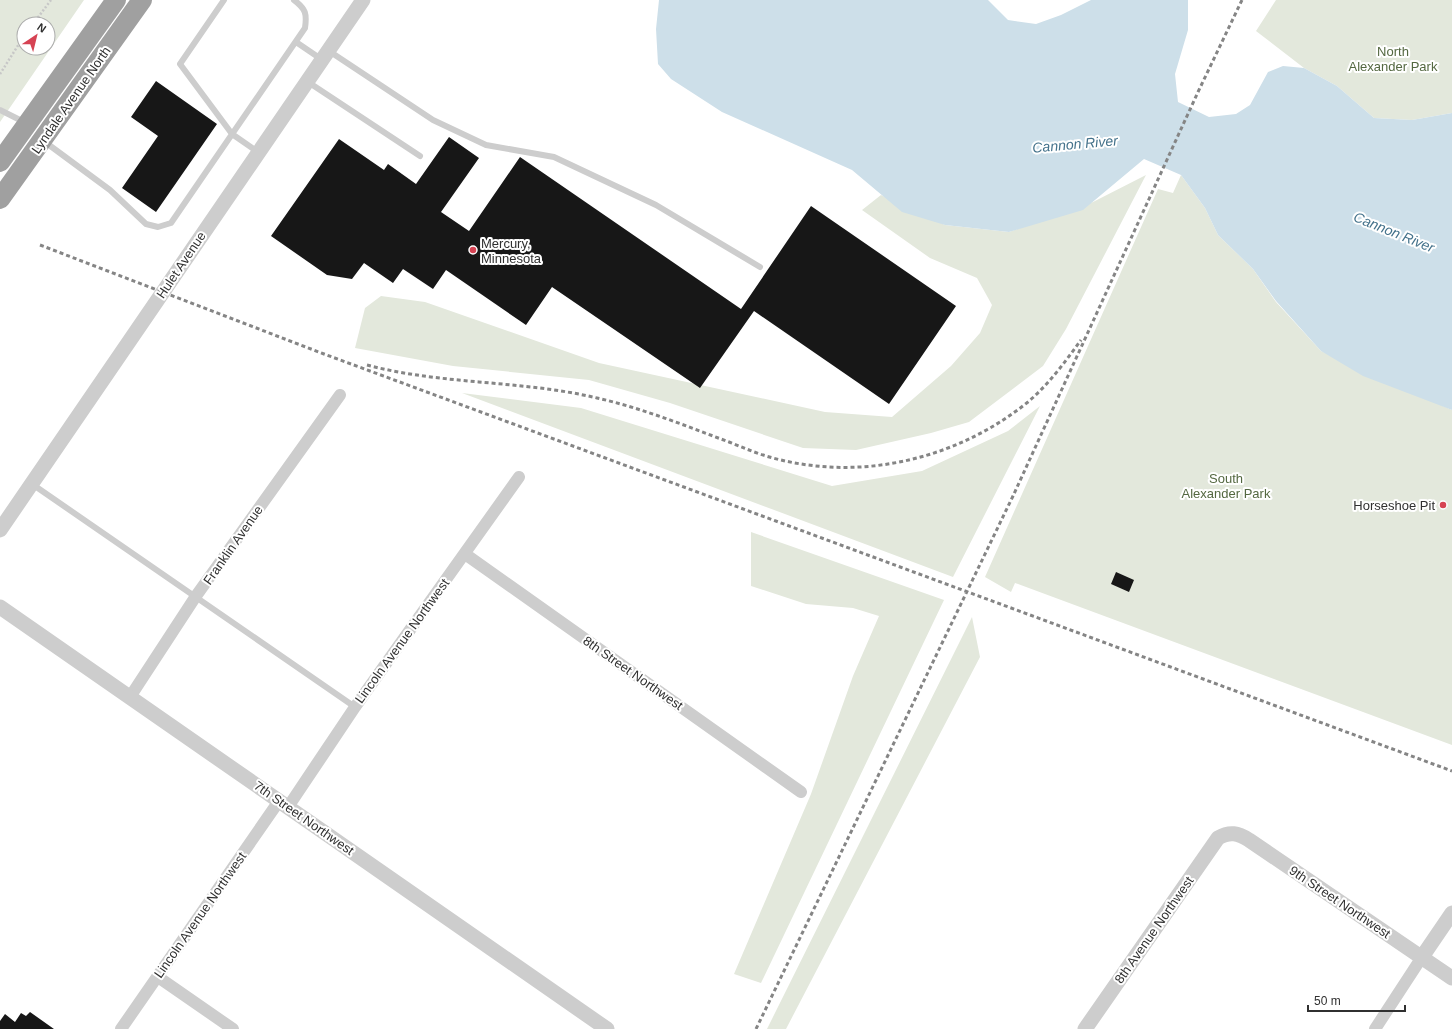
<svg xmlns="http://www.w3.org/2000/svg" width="1452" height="1029" font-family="Arial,sans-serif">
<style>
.green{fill:#e3e8dc;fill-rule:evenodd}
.water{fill:#cddfe9}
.building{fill:#171717}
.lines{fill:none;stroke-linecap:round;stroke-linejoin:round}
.path{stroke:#c7c7c7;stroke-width:2.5;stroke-dasharray:2 2;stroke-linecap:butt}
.service{stroke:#cdcdcd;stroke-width:6}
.minor{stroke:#cdcdcd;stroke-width:12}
.tertiary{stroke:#cdcdcd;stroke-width:15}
.trunk{stroke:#a0a0a0;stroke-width:20}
.rail{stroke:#858585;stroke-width:3;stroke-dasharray:4 3;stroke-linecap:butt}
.poi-dot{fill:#d64353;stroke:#fff;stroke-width:1.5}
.labels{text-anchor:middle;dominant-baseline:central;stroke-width:4;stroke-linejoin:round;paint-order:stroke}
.park-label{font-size:13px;fill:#546841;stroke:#fff}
.street-label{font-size:13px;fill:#303030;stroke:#fff}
.poi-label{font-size:13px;fill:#303030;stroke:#fff;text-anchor:start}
.water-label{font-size:14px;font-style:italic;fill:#44728b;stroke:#fff}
</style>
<rect width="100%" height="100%" fill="#fff"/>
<path class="green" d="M 0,0 L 84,0 L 0,122 ZM 24,24 L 48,24 L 48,48 L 24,48 Z
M 1276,0 L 1452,0 L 1452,113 L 1412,120 L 1374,118 L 1337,86 L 1304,68 L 1256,31 Z
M 1146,175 L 1066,329 L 1043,366 L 969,422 L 931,433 L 856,450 L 803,448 L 670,403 L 589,380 L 453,366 L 355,348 L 365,308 L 381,296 L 425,302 L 599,363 L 825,412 L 892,417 L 951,366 L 980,333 L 992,305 L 977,278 L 930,258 L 862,210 L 881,195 L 945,225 L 1009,232 L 1093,202 Z
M 1181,175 L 1205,208 L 1218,235 L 1253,269 L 1276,302 L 1321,351 L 1452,410 L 1452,745 L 1015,583 L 1011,592 L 985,577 L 1158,189 L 1173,193 Z
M 462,393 L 581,408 L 832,486 L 922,471 L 1008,431 L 1040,406 L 953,577 Z
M 751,532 L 944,600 L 761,983 L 734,974 L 811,794 L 853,676 L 879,616 L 853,608 L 806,604 L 751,586 Z
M 972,617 L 980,657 L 786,1029 L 767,1029 Z"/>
<path class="water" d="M 659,0 L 988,0 L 1008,20 L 1036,24 L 1061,15 L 1091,0 L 1188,0 L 1188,30 L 1175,74 L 1178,102 L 1209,117 L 1236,114 L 1250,105 L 1268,72 L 1283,66 L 1304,68 L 1337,86 L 1374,118 L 1412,120 L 1452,113 L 1452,410 L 1363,376 L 1321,351 L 1276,301 L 1253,269 L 1218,235 L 1205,208 L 1181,175 L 1144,159 L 1083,210 L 1009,232 L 945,225 L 902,212 L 852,170 L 722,112 L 671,79 L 658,64 L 656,29 Z"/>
<path class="building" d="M 156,81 L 217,124 L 156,212 L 122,188 L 158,136 L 131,117 Z
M 449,137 L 479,158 L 441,212 L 469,231 L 520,157 L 741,309 L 811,206 L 956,306 L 889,404 L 754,311 L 700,388 L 552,287 L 526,325 L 446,270 L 433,289 L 403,269 L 393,283 L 364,263 L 352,279 L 327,275 L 271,236 L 339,139 L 384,170 L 388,164 L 416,184 Z
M 1116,572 L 1134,580 L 1129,592 L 1111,584 Z
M 30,1012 L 54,1029 L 0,1029 L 0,1021 L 5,1014 L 15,1022 L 21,1013 L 26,1016 Z"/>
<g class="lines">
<path class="path" d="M 33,24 L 51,0
M 0,74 L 24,36"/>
<path class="service" d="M 224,0 L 180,64 L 232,134 L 258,152
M 296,42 L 321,59
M 329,51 L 433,120 L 486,145 L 554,157 L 656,205 L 760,267
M 308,82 L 420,156
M 0,110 L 24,122
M 45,142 L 110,190 L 146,224 L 158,227 L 171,223 L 305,28 C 307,14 306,9 294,0
M 32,484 L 355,707"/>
<path class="minor" d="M 465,554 L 801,792
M 130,697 L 196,596 L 340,395
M 288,807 L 355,707 L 519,477
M 158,977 L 233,1029
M 121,1029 L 279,801
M 1375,1029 L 1422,957"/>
<path class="tertiary" d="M 0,530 L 363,0
M 0,607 L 607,1029
M 1422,957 L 1452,913
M 1085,1029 L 1218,838 C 1230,831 1238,833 1249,840 L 1452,978"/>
<path class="trunk" d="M 0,162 L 116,0
M 0,199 L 142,0"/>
<path class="rail" d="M 40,245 L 324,354 L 1452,771
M 367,365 C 442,385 522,380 597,398 C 642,408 686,426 729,442 C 744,448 758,454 773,458 C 862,482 957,459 1028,402 C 1049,384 1065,362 1081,340
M 756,1029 L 1013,496 L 1198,92 L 1242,0"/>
</g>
<g class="poi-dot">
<circle cx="473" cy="250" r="4"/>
<circle cx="1443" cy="505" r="4"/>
</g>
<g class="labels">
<g class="park-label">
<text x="1393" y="51">North<tspan x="1393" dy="15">Alexander Park</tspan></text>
<text x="1226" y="478">South<tspan x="1226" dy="15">Alexander Park</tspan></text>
</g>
<g class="street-label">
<text transform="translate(71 100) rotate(-55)">Lyndale Avenue North</text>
<text transform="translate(181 265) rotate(-56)">Hulet Avenue</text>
<text transform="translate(233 545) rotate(-55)">Franklin Avenue</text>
<text transform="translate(402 641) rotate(-54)">Lincoln Avenue Northwest</text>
<text transform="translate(633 673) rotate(35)">8th Street Northwest</text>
<text transform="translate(304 818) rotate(35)">7th Street Northwest</text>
<text transform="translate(1340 902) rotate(34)">9th Street Northwest</text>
<text transform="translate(200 915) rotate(-55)">Lincoln Avenue Northwest</text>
<text transform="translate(1154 930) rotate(-55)">8th Avenue Northwest</text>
</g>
<g class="poi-label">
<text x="481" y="243">Mercury,<tspan x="481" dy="15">Minnesota</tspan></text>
<text x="1435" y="505" text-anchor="end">Horseshoe Pit</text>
</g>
<g class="water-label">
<text transform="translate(1075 144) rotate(-5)">Cannon River</text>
<text transform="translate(1394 232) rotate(22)">Cannon River</text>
</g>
</g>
<g transform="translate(36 36) rotate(35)"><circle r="19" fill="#ffffff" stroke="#acacac"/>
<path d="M0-3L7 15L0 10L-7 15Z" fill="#d64353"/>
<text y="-6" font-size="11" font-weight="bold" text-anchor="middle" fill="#303030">N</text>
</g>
<path d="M1308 1005v6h97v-6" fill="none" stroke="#303030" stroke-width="2"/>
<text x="1314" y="1005" font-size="12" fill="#303030" stroke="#ffffff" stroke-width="3" paint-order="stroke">50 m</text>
</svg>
